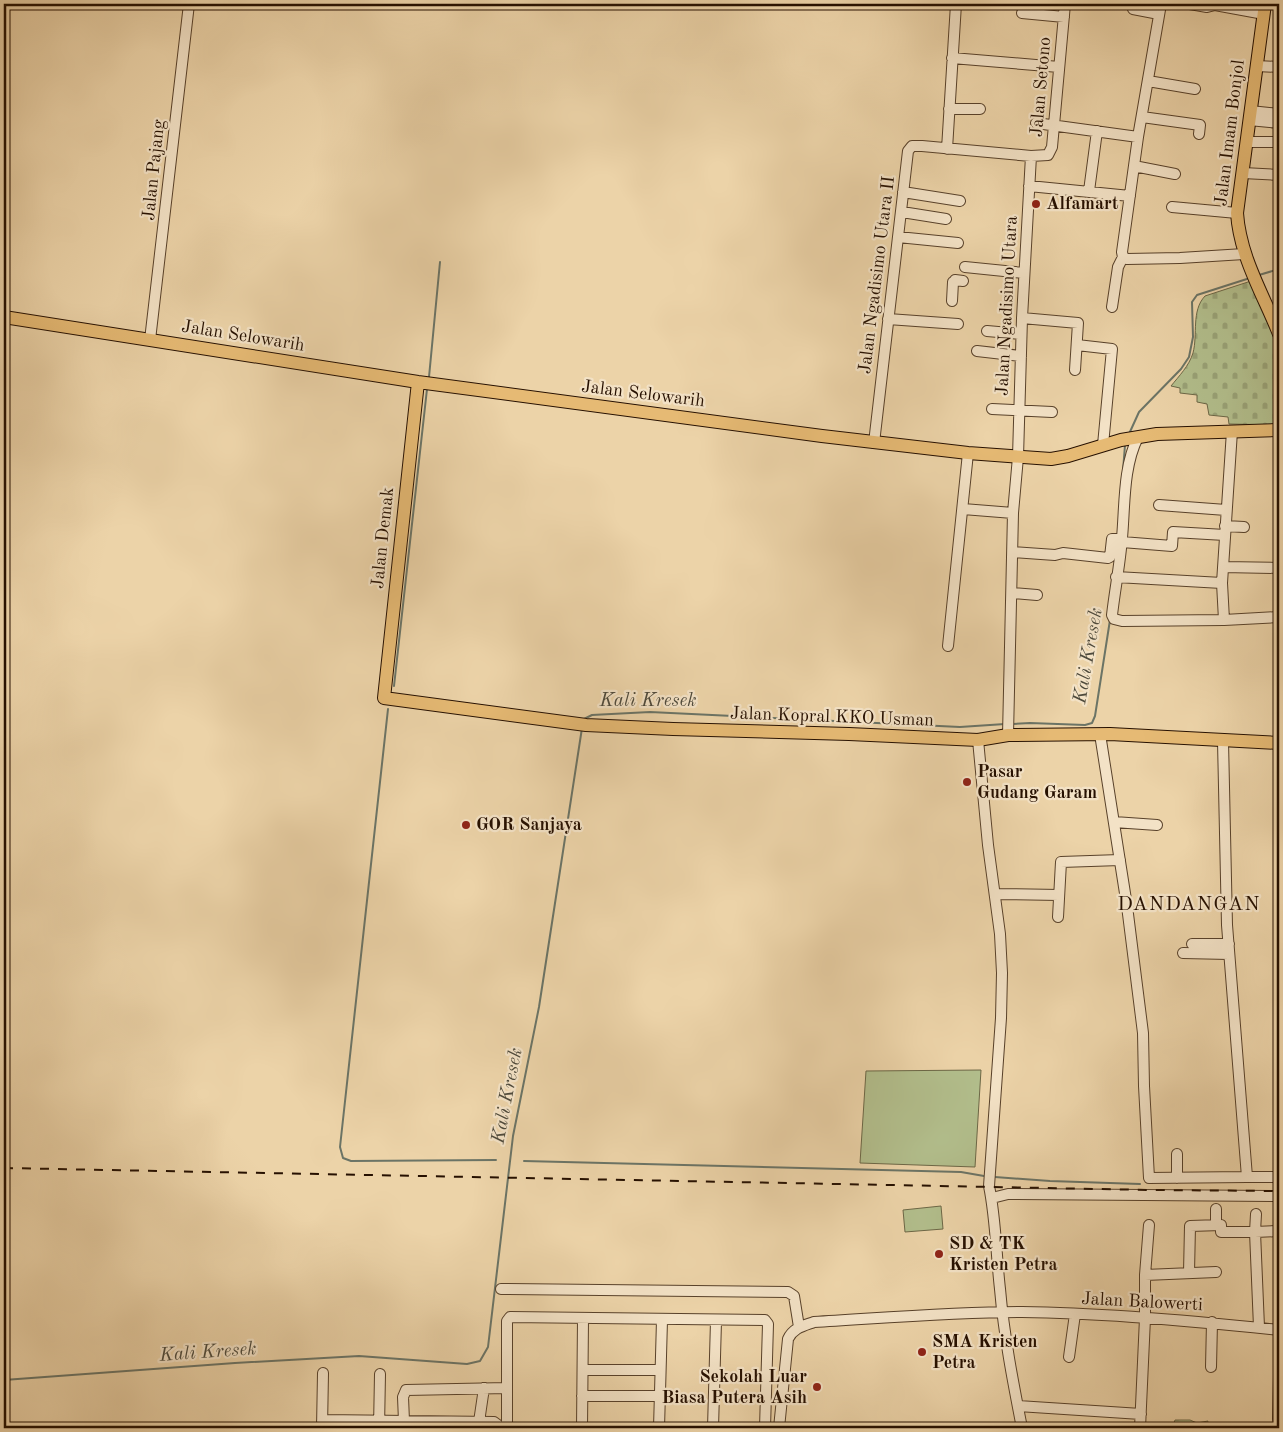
<svg xmlns="http://www.w3.org/2000/svg" width="1283" height="1432" font-family="'Old Standard TT',serif">
<style>
.grass{fill:#b2be8c;stroke:#6c6746}
.forest{fill:url(#forest-firs);stroke:#6c6746}
.cemetery{fill:url(#cemetery-stones);stroke:#6c6746}
.lines{fill:none;stroke-linecap:round;stroke-linejoin:round}
.stream{stroke:#6b7466;stroke-width:2}
.minor-casing{stroke:#58412a;stroke-width:12}
.major-casing{stroke:#261000;stroke-width:14}
.minor{stroke:#f3e2c6;stroke-width:10}
.major{stroke:#e6ba74;stroke-width:12}
.rail{stroke:#261000;stroke-width:2;stroke-dasharray:9 9;stroke-linecap:butt}
.poi-dot{fill:#8f2418;stroke:#f3e2c6;stroke-width:2}
.labels{text-anchor:middle;dominant-baseline:central;stroke-width:4.5;stroke-linejoin:round;paint-order:stroke}
.street-label{font-size:18px;fill:#261000;stroke:#f3e2c6}
.poi-label{font-size:18px;font-weight:bold;fill:#261000;stroke:#f3e2c6;text-anchor:start}
.water-label{font-size:19px;font-style:italic;fill:#4e4a3c;stroke:#f3e2c6}
.quarter-label{font-size:20px;letter-spacing:1px;fill:#261000;stroke:#f3e2c6}
</style>
<defs>
<pattern id="forest-firs" width="22" height="20" patternUnits="userSpaceOnUse" patternTransform="scale(1.25)"><rect width="22" height="20" fill="#b2be8c"/><path d="M5 1l3.5 6h-7zM16 11l3.5 6h-7z" fill="#99a277"/></pattern>
<pattern id="cemetery-stones" width="16" height="16" patternUnits="userSpaceOnUse" patternTransform="scale(1.25)"><rect width="16" height="16" fill="#b2be8c"/><path d="M2 7V4a2 2 0 0 1 4 0v3zM10 15v-3a2 2 0 0 1 4 0v3z" fill="#99a277"/></pattern>
</defs>
<rect width="100%" height="100%" fill="#ecd3a8"/>
<filter id="stains"><feTurbulence type="fractalNoise" baseFrequency=".004" numOctaves="4"/><feColorMatrix values="0 0 0 0 .2 0 0 0 0 .09 0 0 0 0 .02 0 0 0 .5 -.17"/></filter>
<radialGradient id="worn" r=".72"><stop offset=".6" stop-color="#630" stop-opacity="0"/><stop offset="1" stop-color="#630" stop-opacity=".3"/></radialGradient>
<path class="grass" d="M 981,1070 L 975,1167 L 860,1163 L 866,1071 Z
M 941,1206 L 943,1229 L 905,1232 L 903,1210 Z"/>
<path class="forest" d="M 1175,1420 L 1190,1420 L 1197,1423 L 1208,1421 L 1206,1428 L 1172,1428 Z"/>
<path class="cemetery" d="M 1251,281 L 1279,349 L 1279,425 L 1229,424 L 1228,417 L 1209,415 L 1207,404 L 1197,402 L 1197,395 L 1180,393 L 1180,388 L 1171,386 C 1179,376 1189,366 1193,353 C 1198,334 1191,311 1205,296 Z"/>
<g class="lines">
<path class="stream" d="M 1259,275 L 1279,269
M 429,377 L 440,262
M 1129,434 L 1139,412 L 1181,369 L 1189,357 L 1193,337 L 1192,302 L 1197,295 L 1250,278
M 1123,471 L 1125,445
M 394,686 L 427,389
M 388,709 L 340,1147 L 343,1158 L 351,1161 L 496,1160
M 584,719 L 592,715 L 650,712 L 960,727 L 1005,724
M 1012,724 L 1030,723 L 1085,725 L 1092,723 L 1095,716 L 1110,620
M 524,1161 L 961,1172 L 984,1176
M 995,1177 L 1050,1181 L 1140,1184
M 4,1380 L 235,1363 L 359,1356 L 467,1364 L 480,1361 L 488,1347 L 513,1136 L 539,1007 L 582,728"/>
<g class="minor-casing">
<path id="minor" d="M 1161,4 L 1138,137 L 1122,252 L 1123,257 L 1127,259 L 1180,258 L 1244,254
M 1190,4 L 1207,7 L 1215,5 L 1264,14
M 1133,9 L 1159,14
M 1022,13 L 1064,17
M 952,58 L 1059,67
M 1256,66 L 1279,67
M 1148,81 L 1195,89
M 949,109 L 980,109
M 1250,111 L 1279,114
M 1142,117 L 1200,125 L 1199,134
M 1249,120 L 1279,123
M 1036,123 L 1138,137
M 1246,142 L 1279,142
M 947,149 L 956,4
M 1134,166 L 1175,174
M 1243,173 L 1279,175
M 1029,186 L 1130,196
M 1089,191 L 1097,131
M 903,192 L 960,201
M 1172,207 L 1237,213
M 902,212 L 946,219
M 898,237 L 958,243
M 965,267 L 1024,273
M 955,280 L 963,281
M 952,301 L 953,282
M 1112,307 L 1118,267 L 1123,257
M 1022,318 L 1078,323 L 1075,370
M 888,319 L 958,324
M 987,331 L 1021,334
M 150,340 L 189,4
M 1077,345 L 1112,349 L 1103,445
M 977,351 L 1021,356
M 992,409 L 1052,412
M 1138,437 C 1123,467 1125,505 1122,538 C 1120,564 1115,589 1112,615 L 1114,619 L 1122,621 L 1224,620 L 1279,617
M 874,443 L 908,151 L 912,146 L 922,146 L 1031,156 L 1048,155 L 1052,147 L 1065,4
M 1159,505 L 1226,510
M 963,509 L 1013,513
M 1225,526 L 1244,527
M 1122,542 L 1172,546 L 1173,532 L 1225,535
M 1013,552 L 1055,555 L 1063,553 L 1108,558 L 1110,557 L 1112,539 L 1122,539
M 1223,567 L 1279,568
M 1116,577 L 1222,583
M 1012,593 L 1037,595
M 1224,620 L 1222,583 L 1232,431
M 948,646 L 968,453
M 1100,734 L 1127,906 L 1143,1033 L 1144,1086 L 1149,1178 L 1247,1177 L 1227,925 L 1223,741
M 1008,735 L 1013,513 L 1018,457 L 1022,318 L 1031,156
M 978,740 L 988,845 L 1000,934 L 1002,973 L 1001,1018 L 989,1186 C 996,1220 996,1254 1000,1289 C 1004,1336 1013,1382 1022,1428
M 1114,822 L 1157,825
M 995,894 L 1059,895
M 1058,917 L 1061,862 L 1120,860
M 1192,944 L 1229,944
M 1183,953 L 1229,954
M 1247,1177 L 1279,1177
M 1177,1178 L 1177,1154
M 992,1198 L 1008,1194 L 1279,1196
M 1216,1225 L 1216,1209
M 1189,1273 L 1190,1226 L 1221,1225 L 1221,1232 L 1255,1232 L 1256,1214
M 1145,1275 L 1216,1272
M 501,1289 L 788,1292 L 794,1296 L 799,1327
M 1259,1327 L 1255,1232 L 1279,1231
M 1069,1357 L 1075,1314
M 1211,1367 L 1212,1322
M 583,1370 L 660,1370
M 582,1396 L 659,1396
M 1018,1406 L 1141,1414
M 1278,1419 L 1279,1377
M 322,1420 L 494,1422 L 498,1425 L 498,1428
M 404,1421 L 403,1397 L 406,1390 L 507,1388
M 479,1422 L 484,1388
M 322,1428 L 323,1373
M 379,1428 L 380,1374
M 507,1428 L 507,1321 L 510,1317 L 765,1320 L 768,1324 L 765,1428
M 582,1428 L 583,1319
M 659,1428 L 662,1320
M 713,1428 L 716,1321
M 779,1428 L 788,1339 C 793,1328 803,1326 814,1322 C 883,1318 953,1312 1022,1312 C 1108,1313 1194,1321 1279,1330
M 1140,1428 L 1145,1318 L 1145,1275 L 1149,1225"/>
</g>
<g class="major-casing">
<path id="major" d="M 1265,4 L 1237,213 C 1240,257 1263,294 1279,334
M 4,317 L 418,382 L 822,436 L 968,453 L 1051,459 L 1068,456 L 1121,440 L 1157,434 L 1279,430
M 418,382 L 384,698 L 586,725 L 673,729 L 849,734 L 978,740 L 1008,735 L 1110,734 L 1279,743"/>
</g>
<use href="#minor" class="minor"/>
<use href="#major" class="major"/>
<path class="rail" d="M 4,1168 L 1150,1190 L 1279,1191"/>
</g>
<g class="poi-dot">
<circle cx="1036" cy="204" r="5"/>
<circle cx="967" cy="782" r="5"/>
<circle cx="466" cy="825" r="5"/>
<circle cx="939" cy="1254" r="5"/>
<circle cx="922" cy="1352" r="5"/>
<circle cx="817" cy="1387" r="5"/>
</g>
<g class="labels">
<g class="street-label">
<text transform="translate(1041 87) rotate(-85)">Jalan Setono</text>
<text transform="translate(1230 133) rotate(-83)">Jalan Imam Bonjol</text>
<text transform="translate(154 170) rotate(-84)">Jalan Pajang</text>
<text transform="translate(877 275) rotate(-83)">Jalan Ngadisimo Utara II</text>
<text transform="translate(1007 306) rotate(-87)">Jalan Ngadisimo Utara</text>
<text transform="translate(243 336) rotate(9)">Jalan Selowarih</text>
<text transform="translate(643 394) rotate(7)">Jalan Selowarih</text>
<text transform="translate(383 538) rotate(-84)">Jalan Demak</text>
<text transform="translate(832 717) rotate(2)">Jalan Kopral KKO Usman</text>
<text transform="translate(1142 1302) rotate(3)">Jalan Balowerti</text>
</g>
<g class="poi-label">
<text x="1046" y="204">Alfamart</text>
<text x="977" y="772">Pasar<tspan x="977" dy="21">Gudang Garam</tspan></text>
<text x="476" y="825">GOR Sanjaya</text>
<text x="949" y="1244">SD &amp; TK<tspan x="949" dy="21">Kristen Petra</tspan></text>
<text x="932" y="1342">SMA Kristen<tspan x="932" dy="21">Petra</tspan></text>
<text x="807" y="1377" text-anchor="end">Sekolah Luar<tspan x="807" dy="21">Biasa Putera Asih</tspan></text>
</g>
<g class="water-label">
<text transform="translate(1089 656) rotate(-80)">Kali Kresek</text>
<text x="648" y="701">Kali Kresek</text>
<text transform="translate(508 1096) rotate(-79)">Kali Kresek</text>
<text transform="translate(208 1353) rotate(-4)">Kali Kresek</text>
</g>
<g class="quarter-label">
<text x="1189" y="905">DANDANGAN</text>
</g>
</g>
<rect width="1283" height="1432" fill="none" stroke="#ecd3a8" stroke-width="20"/>
<rect x="5" y="5" width="1273" height="1422" fill="none" stroke="#261000" stroke-width="2.5"/>
<rect x="10" y="10" width="1263" height="1412" fill="none" stroke="#261000"/>
<rect width="100%" height="100%" filter="url(#stains)"/>
<rect width="100%" height="100%" fill="url(#worn)"/>
</svg>
